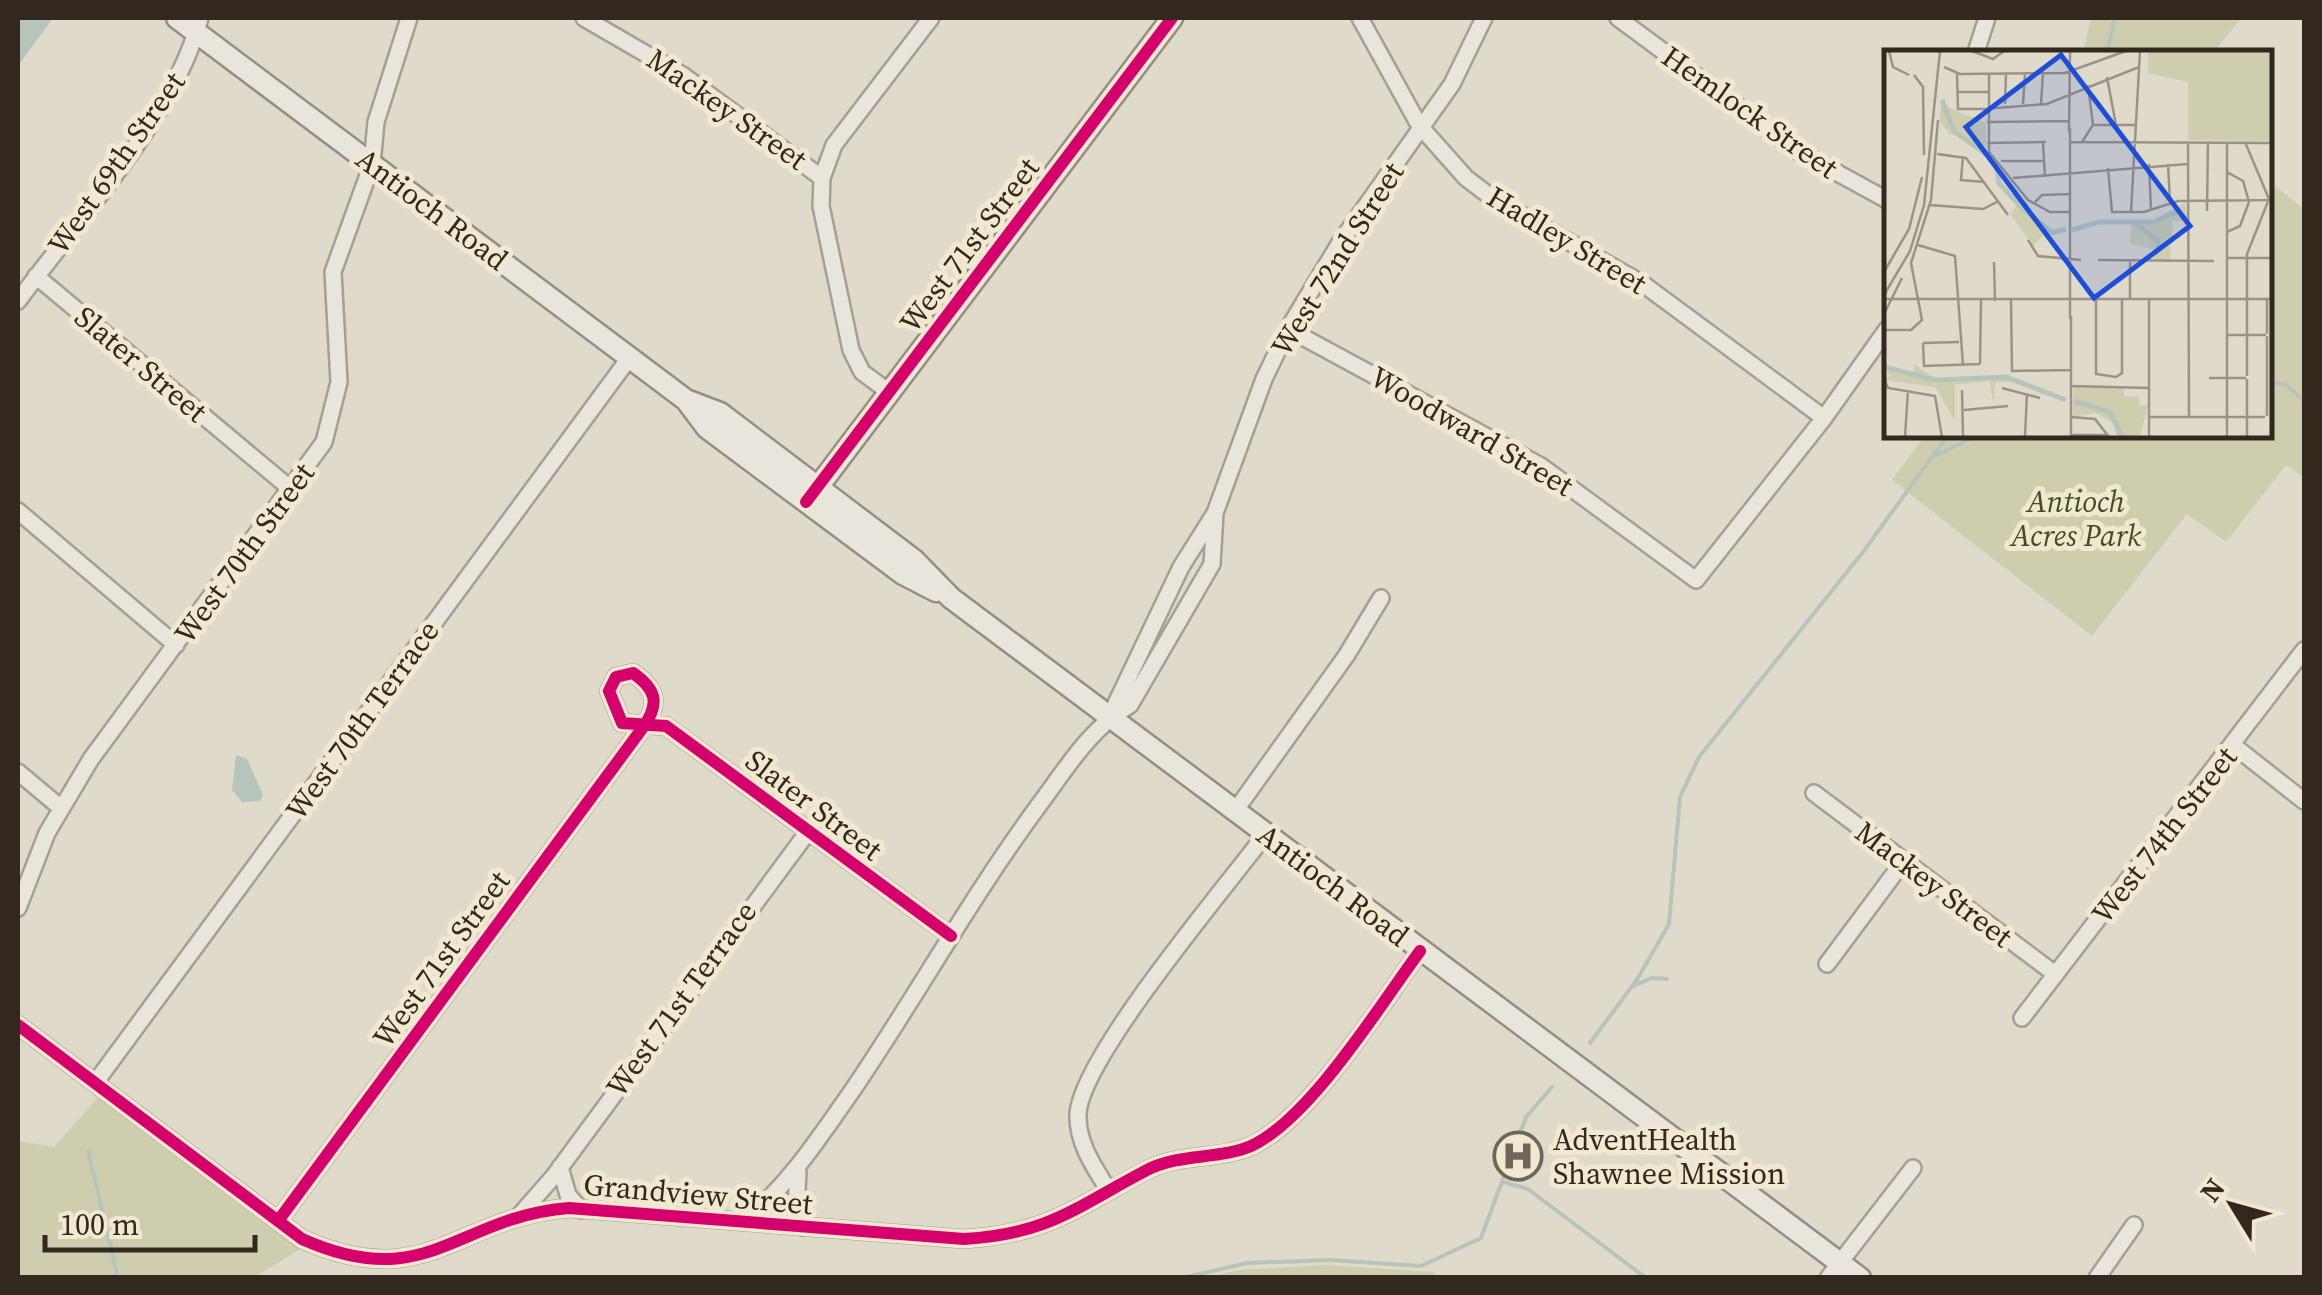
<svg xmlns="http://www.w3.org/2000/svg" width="2322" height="1295" font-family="'Source Serif 4',serif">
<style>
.green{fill:#ceceae}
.water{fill:#b6c5bc}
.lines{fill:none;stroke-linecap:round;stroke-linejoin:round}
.stream{stroke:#b6c5bc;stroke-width:4}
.street-casing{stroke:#a59f94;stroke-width:20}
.secondary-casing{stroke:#948e84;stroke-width:25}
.street{stroke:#e8e5dc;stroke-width:15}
.secondary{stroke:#e8e5dc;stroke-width:20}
.cycleway-casing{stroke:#f1e8d0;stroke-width:19}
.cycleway{stroke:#d6006c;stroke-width:12}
.labels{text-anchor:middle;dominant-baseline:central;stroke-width:10;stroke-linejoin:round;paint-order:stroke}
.street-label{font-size:30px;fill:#32281e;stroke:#f1e8d0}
.park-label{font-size:30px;font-style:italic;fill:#424c26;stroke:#f1e8d0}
.poi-label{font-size:30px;fill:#32281e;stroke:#f1e8d0;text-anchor:start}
.inset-river{fill:none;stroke:#b6c5bc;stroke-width:5}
.inset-road{fill:none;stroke:#9a9386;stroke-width:2.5}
.view{fill:#1d4ed8;fill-opacity:0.15;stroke:#1d4ed8;stroke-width:5}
.inset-edge{fill:none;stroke:#32281e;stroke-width:5}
</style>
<rect width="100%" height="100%" fill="#e0dacb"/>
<path class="green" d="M 2091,18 L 2241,18 L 2214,52 L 2083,52 Z
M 2270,182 L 2304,209 L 2304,478 L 2286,465 L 2226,542 L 2187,514 L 2092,636 L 1892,480 L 1925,435 L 2270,435 Z
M 99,1096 L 304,1247 L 255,1277 L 18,1277 L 18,1141 L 54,1147 Z
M 1325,1265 L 1433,1272 L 1438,1277 L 1210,1277 L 1238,1270 Z"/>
<path class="water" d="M 18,18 L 53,18 L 18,66 Z
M 236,755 L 247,759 L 263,795 L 260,801 L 242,802 L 232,790 Z"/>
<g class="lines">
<path class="stream" d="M 2107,52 L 2114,21
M 2270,383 L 2285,384 L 2304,401
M 2087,435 L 2100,435
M 1933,457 L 1978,435
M 1634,986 L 1651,978 L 1667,979
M 1590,1043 L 1638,978 L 1669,924 L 1680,797 L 1699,757 L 1863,552 L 1948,435
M 88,1151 L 118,1278
M 1503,1182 L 1528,1189 L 1646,1278
M 444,1278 L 520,1278
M 1182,1278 L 1247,1263 L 1330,1260 L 1421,1266 L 1481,1238 L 1526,1117 L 1552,1087"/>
<g class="street-casing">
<path id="street" d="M 584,18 L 684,76 L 822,178 L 821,206 L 851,350 L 862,372 L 889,392
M 1360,18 L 1419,125 L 1466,178 L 1495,200 L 1643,284 L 1824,418
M 1618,18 L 1799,152 L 1887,200
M 1976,52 L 1987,18
M 822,178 L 834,145 L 931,18
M 36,276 L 292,490
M 18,301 C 76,222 178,111 200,18
M 1288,329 L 1541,466 L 1696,580 L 1824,418 L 1887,329
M 18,511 L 176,645
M 1110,716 L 1181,567 L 1215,513 L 1264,379 L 1288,329 L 1341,241 L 1452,84 L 1484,18
M 2234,746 L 2304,801
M 18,772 L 61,808
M 1814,793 L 2055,974
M 1235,811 L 1346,656 L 1381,598
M 18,908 L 47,833 L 91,759 L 324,442 L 339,382 L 333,272 L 372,164 L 376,122 L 409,18
M 1827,964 L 1903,862
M 2022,1018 L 2304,650
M 18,1025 L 302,1239 C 427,1295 456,1217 569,1208 L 964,1239 C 1049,1234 1076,1207 1147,1170 C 1180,1153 1218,1160 1251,1146 C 1310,1119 1380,1005 1420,951
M 95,1083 L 630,357
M 560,1167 L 568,1195 L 581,1210
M 798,1172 L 796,1209 L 802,1227
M 1109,1191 C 1094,1167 1077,1143 1078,1114 C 1081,1058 1225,888 1265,835
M 518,1217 L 554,1176 L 807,833
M 746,1220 C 790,1183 819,1138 852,1091 C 916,997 971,897 1039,805 C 1066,769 1090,728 1130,705 L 1212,564 L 1215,513
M 278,1221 L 644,726 C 660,703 656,689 633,673 L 616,677 L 609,691 L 622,723 L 666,726 L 951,936
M 1828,1278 L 1913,1168
M 2097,1278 L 2134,1225"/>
</g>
<g class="secondary-casing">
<path id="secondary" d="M 177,18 L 686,400 L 707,428 L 903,574 L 936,591
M 686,400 L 720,413 L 914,560 L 951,598 L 1860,1278
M 812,495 L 1172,18"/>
</g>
<use href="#street" class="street"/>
<use href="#secondary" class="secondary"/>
<g class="cycleway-casing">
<path id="cycleway" d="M 806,502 L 1172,18
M 18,1025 L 302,1239 C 427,1295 456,1217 569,1208 L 964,1239 C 1049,1234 1076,1207 1147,1170 C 1180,1153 1218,1160 1251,1146 C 1310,1119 1380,1005 1420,951
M 278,1221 L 644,726 C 660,703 656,689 633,673 L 616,677 L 609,691 L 622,723 L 666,726 L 951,936"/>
</g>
<use href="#cycleway" class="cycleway"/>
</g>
<defs>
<g id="hospital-ring" transform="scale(2.5)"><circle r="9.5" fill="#f1e8d0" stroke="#6f665b" stroke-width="1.5"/><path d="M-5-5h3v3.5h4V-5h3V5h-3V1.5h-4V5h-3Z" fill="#6f665b"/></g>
</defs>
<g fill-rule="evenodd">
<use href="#hospital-ring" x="1518" y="1156"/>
</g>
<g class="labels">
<g class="street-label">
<text transform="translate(727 109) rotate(35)">Mackey Street</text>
<text transform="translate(1750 112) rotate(35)">Hemlock Street</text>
<text transform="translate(116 163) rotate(-55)">West 69th Street</text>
<text transform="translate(432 209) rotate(37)">Antioch Road</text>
<text transform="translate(1567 240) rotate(31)">Hadley Street</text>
<text transform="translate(969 245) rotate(-53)">West 71st Street</text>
<text transform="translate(1337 259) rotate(-58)">West 72nd Street</text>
<text transform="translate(141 364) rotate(40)">Slater Street</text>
<text transform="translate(1472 431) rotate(30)">Woodward Street</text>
<text transform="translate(244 553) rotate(-54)">West 70th Street</text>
<text transform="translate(362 720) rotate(-54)">West 70th Terrace</text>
<text transform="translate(814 805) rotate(37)">Slater Street</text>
<text transform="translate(2164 835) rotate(-52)">West 74th Street</text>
<text transform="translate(1934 884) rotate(37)">Mackey Street</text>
<text transform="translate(1333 885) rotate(37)">Antioch Road</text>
<text transform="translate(441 959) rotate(-54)">West 71st Street</text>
<text transform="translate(681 999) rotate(-54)">West 71st Terrace</text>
<text transform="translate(698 1194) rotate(5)">Grandview Street</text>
</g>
<g class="park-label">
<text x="2076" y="501">Antioch<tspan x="2076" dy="34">Acres Park</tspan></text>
</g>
<g class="poi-label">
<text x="1553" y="1139">AdventHealth<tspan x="1553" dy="34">Shawnee Mission</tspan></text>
</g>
</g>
<g transform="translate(1884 50)">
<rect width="388" height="388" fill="#e0dacb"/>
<path d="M 264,1 L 387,1 L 387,91 L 304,90 L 304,32 L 264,23 ZM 57,54 L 102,73 L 102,97 L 66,84 L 55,72 ZM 302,152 L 303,171 L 289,171 L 286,210 L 270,210 L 269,199 L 246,194 L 247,171 L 267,171 ZM 133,155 L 163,181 L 149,196 L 126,164 ZM 30,314 L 53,330 L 109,327 L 141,332 L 111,332 L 110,347 L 126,348 L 110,348 L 109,354 L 106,331 L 71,335 L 71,371 L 51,337 L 0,330 L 6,326 L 0,315 L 11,323 L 30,323 ZM 190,337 L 240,338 L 240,346 L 255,347 L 255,355 L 264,355 L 256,387 L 233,387 L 230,374 L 212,363 L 189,366 Z" fill="#ceceae"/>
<path class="inset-river" d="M 58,50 L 70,81 L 103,105M 112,114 L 115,133 L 136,156 L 168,183 L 182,179M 252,173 L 274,192 L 275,202M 188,180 L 215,172 L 269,172 L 293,162M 0,317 L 52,330 L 122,327 L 182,350M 190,351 L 226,362 L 238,387"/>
<path class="inset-road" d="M 5,1 L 9,17 L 25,25M 88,1 L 109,9 L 120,1M 60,17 L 76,24 L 181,23 L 242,1M 73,24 L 74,59 L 100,59 L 163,54 L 255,17M 105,24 L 105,102 L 144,150 L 166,162 L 186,162M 30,25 L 39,37 L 40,105M 223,27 L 232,75M 73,42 L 104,42M 121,54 L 122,24M 139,54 L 141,23M 157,54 L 159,23M 103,72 L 184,71M 209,75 L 252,75M 186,78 L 186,269M 185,82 L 186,1M 185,92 L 388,93M 198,92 L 209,75 L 204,35M 304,92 L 305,367M 343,92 L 343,387M 361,92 L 385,149 L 363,204 L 363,326M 103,93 L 162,92M 159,93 L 161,127M 53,104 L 82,108 L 124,165M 79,106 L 77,130 L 100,132M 117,111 L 160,111M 265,114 L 267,160M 284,114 L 286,152M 224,118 L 228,162 L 260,162 L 294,151 L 386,150M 343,122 L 359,131 L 365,152 L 356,176 L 343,182M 129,128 L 304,114M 151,152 L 158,145 L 186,144M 46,155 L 99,159 L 113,152M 323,161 L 324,92M 247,162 L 256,1M 144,190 L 154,206 L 197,210M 34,195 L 71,206 L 79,315M 344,208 L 388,208M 214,210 L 330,211M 246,211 L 246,249M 110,212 L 111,251M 0,222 L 25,179 L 38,127M 0,245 L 26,201 L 40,155 L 56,1M 1,249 L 388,249M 127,249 L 128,321 L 186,320M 265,249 L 265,387M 383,249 L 383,284M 212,250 L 212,324 L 232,327 L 238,323 L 238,249M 0,264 L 18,228M 0,280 L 27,280 L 38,270 L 27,213 L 47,150 L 54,70M 343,285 L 382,285M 39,293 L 40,316 L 96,314M 39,293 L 75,292M 96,314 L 97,249M 325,328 L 362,328M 1,331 L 4,338 L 51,346 L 58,387M 187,336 L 265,338M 118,338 L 156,348M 78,340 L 79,387M 80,360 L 124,356M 383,366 L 383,286M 187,367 L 211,369 L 225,387M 265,367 L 381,367M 187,385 L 225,385M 21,387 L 24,340M 141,387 L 143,343M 187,387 L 187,266M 363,387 L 363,329"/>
<path class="view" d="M 177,5 L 306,176 L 210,248 L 82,77 Z"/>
<rect width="388" height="388" class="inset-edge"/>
</g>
<rect width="2322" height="1295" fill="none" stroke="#32281e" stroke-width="40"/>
<g transform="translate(2232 1205) rotate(307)" stroke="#f1e8d0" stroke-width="8" paint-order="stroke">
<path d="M0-8L18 38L0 25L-18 38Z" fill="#32281e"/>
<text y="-15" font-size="28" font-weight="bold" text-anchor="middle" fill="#32281e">N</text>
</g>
<path d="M45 1235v15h210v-15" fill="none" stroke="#32281e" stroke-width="5"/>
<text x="60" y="1235" font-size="30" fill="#32281e" stroke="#f1e8d0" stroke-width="8" paint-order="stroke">100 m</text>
</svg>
